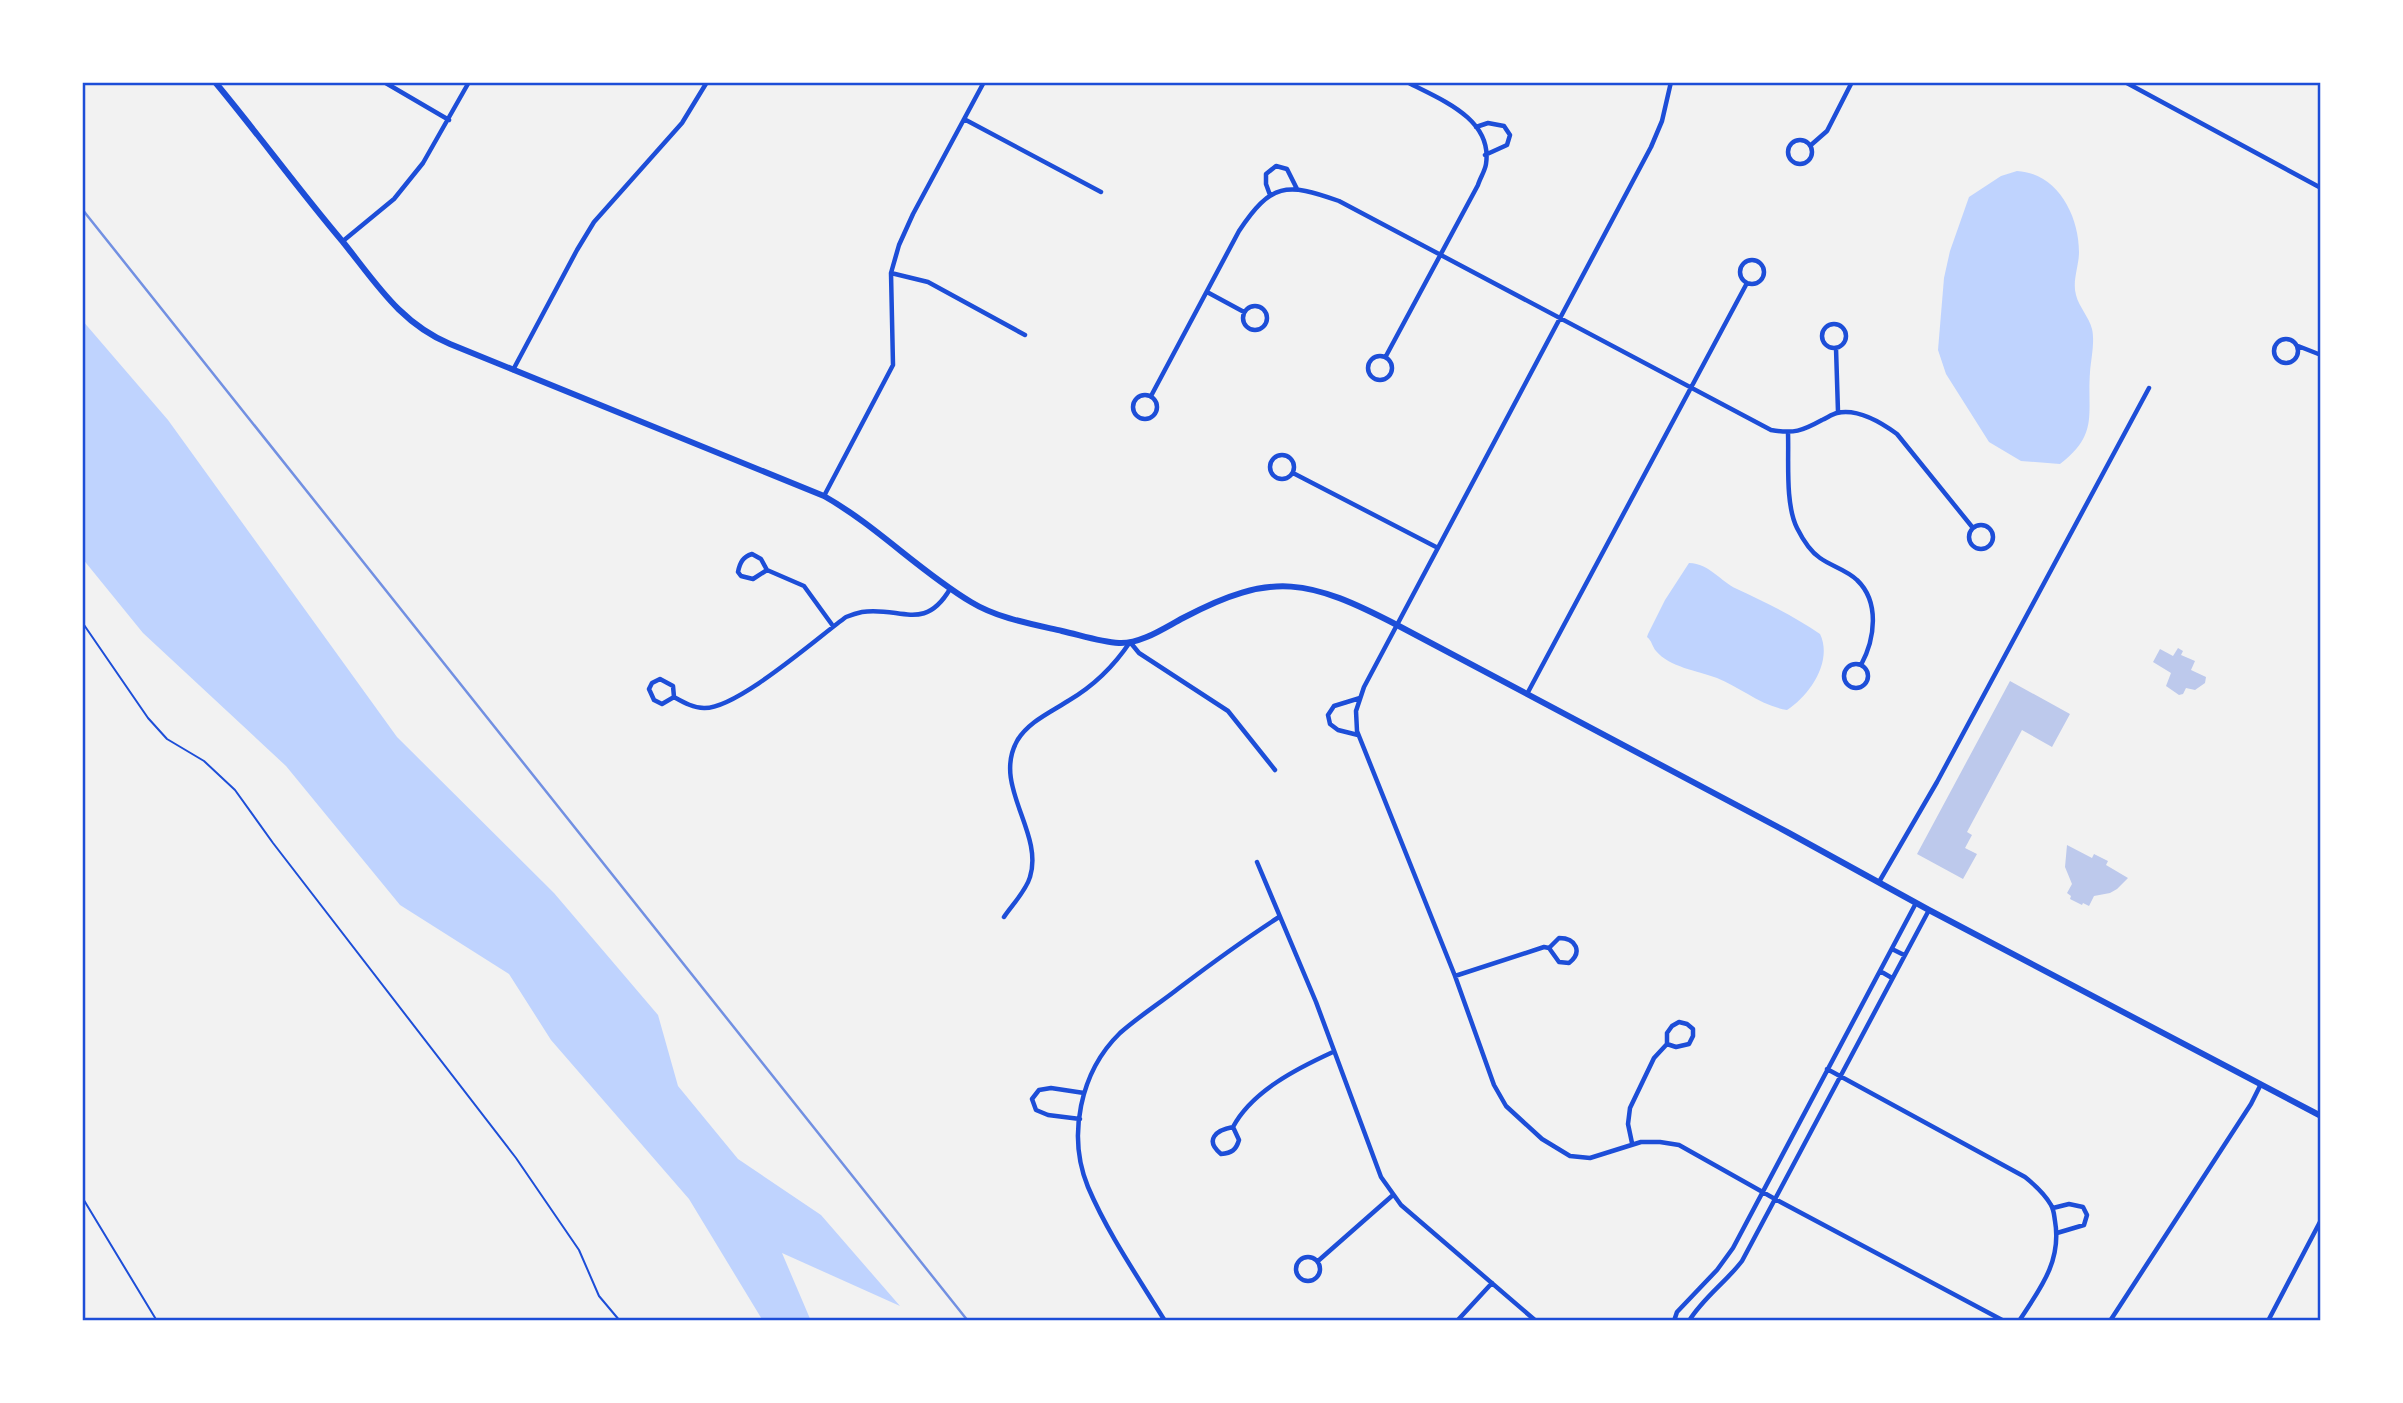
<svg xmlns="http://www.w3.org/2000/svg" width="2403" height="1403" font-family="'IBM Plex Serif',serif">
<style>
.water{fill:#bfd3fe}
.building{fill:#bdc9ec}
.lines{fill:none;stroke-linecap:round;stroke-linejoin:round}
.path{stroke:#1d4ed8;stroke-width:2}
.minor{stroke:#1d4ed8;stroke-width:4.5}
.tertiary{stroke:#1d4ed8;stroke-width:6}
.rail{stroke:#7290e2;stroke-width:2.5}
.neatline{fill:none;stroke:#1d4ed8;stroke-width:2.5}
</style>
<rect width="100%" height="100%" fill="#f2f2f2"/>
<path class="water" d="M 2017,171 C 2057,173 2079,215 2079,252 C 2079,266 2072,281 2076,295 C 2079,307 2089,317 2092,329 C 2095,342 2091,359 2090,372 C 2087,415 2099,434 2060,464 L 2021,461 L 1989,442 L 1946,374 L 1938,350 L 1944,278 L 1950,251 L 1969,197 L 2001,176 Z
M 82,320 L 168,420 L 397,737 L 554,893 L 658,1015 L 678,1086 L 738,1159 L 821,1215 L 900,1306 L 782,1253 L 811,1321 L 763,1321 L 689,1199 L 551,1040 L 509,974 L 400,905 L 286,766 L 143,633 L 82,558 Z
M 1689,563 C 1710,564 1720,581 1737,589 C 1765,602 1794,616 1820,634 C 1833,661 1810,695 1787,710 C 1761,706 1740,687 1717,678 C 1698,671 1669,667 1656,651 C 1652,646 1652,641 1647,637 L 1648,634 L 1665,600 Z"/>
<path class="building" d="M 2178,648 L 2183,651 L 2181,655 L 2195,661 L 2191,670 L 2206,677 L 2205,683 L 2195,690 L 2186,688 L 2183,694 L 2179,695 L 2166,686 L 2171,673 L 2153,662 L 2160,649 L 2173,656 Z
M 2010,681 L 2070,714 L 2052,747 L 2022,730 L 1967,832 L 1972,835 L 1965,848 L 1977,854 L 1963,879 L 1917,854 Z
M 2067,845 L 2092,858 L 2094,854 L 2108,861 L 2106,865 L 2128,878 L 2117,889 L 2110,893 L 2094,896 L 2089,906 L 2083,903 L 2082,905 L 2070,899 L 2071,896 L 2067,893 L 2072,884 L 2065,867 Z"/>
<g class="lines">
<path class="path" d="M 82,622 L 148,718 L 167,739 L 204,761 L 235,790 L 273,843 L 516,1158 L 579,1250 L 599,1296 L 620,1321
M 82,1197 L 157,1321"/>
<path class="minor" d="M 384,82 L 449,120
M 1671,82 L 1662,121 L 1651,147 L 1364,687 L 1356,711 L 1357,731 L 1455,976 L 1494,1085 L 1506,1106 L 1542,1139 L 1570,1156 L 1590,1158 L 1641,1142 L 1660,1142 L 1679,1145 L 1775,1199 L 2004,1321
M 2125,82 L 2321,188
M 964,119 L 1101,192
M 1476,127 L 1488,123 L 1504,126 L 1510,135 L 1507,145 L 1485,155
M1788 152a12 12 0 1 1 24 0a12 12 0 1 1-24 0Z
M 1811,145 L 1827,131 L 1852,82
M 1270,195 L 1266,184 L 1266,174 L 1276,166 L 1287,169 L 1297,189
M 343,241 L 394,199 L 423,163 L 469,82
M1740 272a12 12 0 1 1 24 0a12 12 0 1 1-24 0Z
M 891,273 L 928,282 L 1025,335
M 1207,292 L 1244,312
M1243 318a12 12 0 1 1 24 0a12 12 0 1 1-24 0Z
M1822 336a12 12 0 1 1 24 0a12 12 0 1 1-24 0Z
M2274 351a12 12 0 1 1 24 0a12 12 0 1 1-24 0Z
M 2298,346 L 2321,355
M 1836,348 L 1838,412
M1368 368a12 12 0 1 1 24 0a12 12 0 1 1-24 0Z
M 1386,356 L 1478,185 C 1480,178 1485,171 1486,164 C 1493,118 1439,99 1407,82
M 513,370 L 577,250 L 594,222 L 682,123 L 707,82
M1133 407a12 12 0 1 1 24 0a12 12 0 1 1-24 0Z
M 1151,396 L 1239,231 C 1271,183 1286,182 1339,201 L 1771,430 C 1794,434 1802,431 1822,420 C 1827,418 1832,414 1837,413 C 1858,408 1882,423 1897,434 L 1973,528
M 1788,433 C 1789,460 1785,504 1797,528 C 1802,538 1811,552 1820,558 C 1831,566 1847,570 1857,580 C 1880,602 1875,639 1861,665
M1270 467a12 12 0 1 1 24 0a12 12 0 1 1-24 0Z
M 1293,473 L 1438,548
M 824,496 L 893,365 L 891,273 L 899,245 L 913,214 L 984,82
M1969 537a12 12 0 1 1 24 0a12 12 0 1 1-24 0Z
M 767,570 L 761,559 L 752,554 C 743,557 740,562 738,572 L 741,576 L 753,579 L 767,570 L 804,586 L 833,626
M1844 676a12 12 0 1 1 24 0a12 12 0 1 1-24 0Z
M 1527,694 L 1747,283
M 674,697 L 662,704 L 654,700 L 649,689 L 652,683 L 660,679 L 673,686 L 674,697 C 683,702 693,708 704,708 C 737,709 817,638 846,617 C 851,615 857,613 862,612 C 900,606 924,633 950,589
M 1358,735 L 1338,730 L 1330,724 L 1328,715 L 1334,706 L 1360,698
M 1257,862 L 1316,1002 L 1381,1177 L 1401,1205 L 1536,1321
M 1879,882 L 1937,782 L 2149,388
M 1004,917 C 1012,905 1026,891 1030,877 C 1044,832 992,786 1017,741 C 1028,722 1051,712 1068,701 C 1092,687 1114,666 1130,642 L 1139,653 L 1228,711 L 1275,770
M 1892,949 L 1904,955
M 1880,971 L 1892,978
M 1455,976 L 1544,947 L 1549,948 L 1559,962 L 1569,963 C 1583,952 1576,938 1559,938 L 1549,948
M 1827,1069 L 2025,1177 C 2035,1185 2045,1194 2051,1205 C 2054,1210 2054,1215 2055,1221 C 2062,1261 2040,1289 2019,1321
M 1080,1119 L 1048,1115 L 1036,1110 L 1032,1099 L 1039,1090 L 1051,1088 L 1084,1093
M 1233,1127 L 1239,1140 C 1236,1150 1232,1153 1221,1154 C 1204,1140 1216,1130 1233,1127 C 1252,1091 1298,1068 1333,1052
M 1632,1143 L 1628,1124 L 1630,1108 L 1654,1058 L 1667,1044 L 1667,1033 L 1672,1026 L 1679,1022 L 1687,1024 L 1693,1029 L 1693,1036 L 1689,1044 L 1676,1047 L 1667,1044
M 2053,1208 L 2069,1204 L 2083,1207 L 2087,1215 L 2084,1225 L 2057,1233
M1296 1269a12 12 0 1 1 24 0a12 12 0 1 1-24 0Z
M 1318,1261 L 1393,1195
M 1165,1321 C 1138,1277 1108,1234 1088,1187 C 1067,1136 1080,1072 1120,1033 C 1138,1017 1160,1003 1179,988 C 1212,963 1245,939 1279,917
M 1457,1321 L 1492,1283
M 1674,1321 L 1677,1312 L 1717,1270 L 1733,1248 L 1916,903
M 1689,1321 C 1703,1298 1726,1282 1742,1261 L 1929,910
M 2110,1321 L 2251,1104 L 2261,1084
M 2268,1321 L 2321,1220"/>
<path class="tertiary" d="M 215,82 C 259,135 299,190 343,242 C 376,283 400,323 450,344 L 824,496 C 877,526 919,571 971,602 C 997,618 1031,624 1062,631 C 1080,635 1100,642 1119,643 C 1141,644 1164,628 1183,618 C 1273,570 1310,580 1397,625 L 1789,833 L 1929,910 L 2321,1116"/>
<path class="rail" d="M 82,209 L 968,1321"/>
</g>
<rect width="2403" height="1403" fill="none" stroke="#ffffff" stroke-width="168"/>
<rect x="84" y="84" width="2235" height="1235" class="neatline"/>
</svg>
